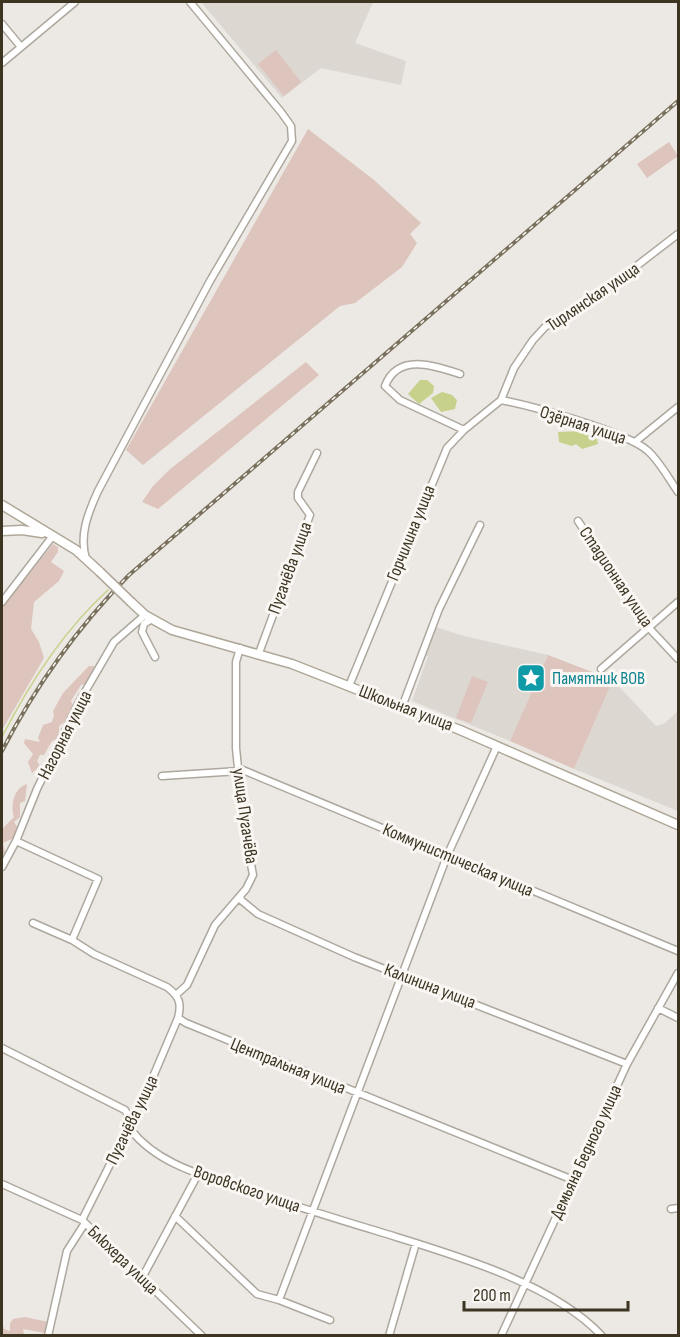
<svg xmlns="http://www.w3.org/2000/svg" width="680" height="1337" font-family="'Sofia Sans Condensed',sans-serif">
<style>
.built{fill:#dcd7d1}
.green{fill:#ddc4bc}
.water{fill:#c8d18b}
.lines{fill:none;stroke-linecap:round;stroke-linejoin:round}
.stream{stroke:#c8d18b;stroke-width:1.5}
.street-casing{stroke:#ada89e;stroke-width:9}
.secondary-casing{stroke:#afa798;stroke-width:11}
.street{stroke:#fff;stroke-width:6}
.secondary{stroke:#fff;stroke-width:8}
.rail-casing{stroke:#79715d;stroke-width:4}
.rail{stroke:#f9f6f3;stroke-width:1.5;stroke-dasharray:4.5;stroke-linecap:butt}
.secondary-bridge-casing{stroke:#afa798;stroke-width:11;stroke-linecap:butt}
.secondary-bridge{stroke:#fff;stroke-width:8}
.labels{text-anchor:middle;dominant-baseline:central;stroke-width:6;stroke-linejoin:round;paint-order:stroke}
.street-label{font-size:18px;fill:#3d3522;stroke:#f9f6f3}
.culture-label{font-size:18px;fill:#0d838f;stroke:#f9f6f3;text-anchor:start}
</style>
<rect width="100%" height="100%" fill="#ece8e3"/>
<path class="built" d="M 201,2 L 373,2 L 355,43 L 406,61 L 401,85 L 321,68 L 282,98 Z
M 436,627 L 464,636 L 548,655 L 510,741 L 412,701 L 428,656 L 424,655 Z
M 613,680 L 656,726 L 665,723 L 678,711 L 678,811 L 574,769 Z"/>
<path class="green" d="M 276,50 L 301,82 L 284,96 L 258,64 Z
M 308,129 L 374,180 L 421,223 L 410,234 L 417,243 L 402,267 L 355,303 L 340,306 L 143,465 L 126,450 Z
M 669,142 L 678,156 L 647,178 L 637,164 Z
M 306,362 L 319,375 L 158,509 L 142,502 L 153,486 L 169,470 Z
M 53,544 L 58,547 L 58,552 L 51,562 L 64,571 L 59,581 L 34,602 L 31,629 L 39,642 L 44,658 L 2,730 L 2,607 Z
M 548,655 L 613,680 L 574,769 L 510,741 Z
M 89,666 L 94,666 L 94,672 L 87,683 L 81,685 L 71,701 L 74,708 L 69,718 L 59,726 L 59,738 L 52,741 L 44,755 L 40,755 L 37,761 L 40,766 L 32,773 L 28,762 L 33,754 L 24,743 L 25,739 L 40,742 L 38,738 L 43,725 L 52,722 L 54,715 L 53,711 L 63,693 Z
M 472,676 L 488,682 L 471,723 L 456,718 Z
M 27,784 L 25,801 L 20,803 L 20,817 L 14,822 L 17,827 L 16,837 L 3,843 L 5,853 L 2,856 L 2,829 L 14,817 C 10,805 14,788 27,784 Z
M 25,1317 L 48,1322 L 45,1333 L 23,1329 L 24,1335 L 3,1335 L 2,1321 L 4,1329 L 10,1331 L 10,1323 L 13,1319 Z"/>
<path class="water" d="M 420,380 L 427,380 L 434,386 L 433,393 L 419,404 L 408,394 Z
M 442,392 L 452,395 L 457,400 L 455,409 L 441,412 L 431,398 Z
M 582,431 L 597,439 L 598,444 L 582,449 L 576,444 L 572,446 L 559,442 L 558,432 Z"/>
<g class="lines">
<path class="stream" d="M 2,737 C 29,684 64,630 108,590"/>
<g class="street-casing">
<path id="street" d="M 2,24 L 21,47
M 2,63 L 75,2
M 460,374 C 436,366 398,352 385,386 L 400,400 L 464,430
M 501,400 C 532,406 627,432 648,451 C 660,462 669,479 678,492
M 635,442 L 678,407
M 578,521 L 649,628 L 678,659
M 86,559 C 79,535 88,513 98,491 L 210,281 L 292,141 L 291,126 L 281,112 L 190,2
M 2,602 L 52,537
M 152,619 L 144,624 L 142,632 L 155,657
M 259,653 L 310,515 L 298,498 L 298,492 L 317,453
M 601,669 L 678,602
M 349,686 L 447,448 L 464,430 L 501,400 L 514,368 L 533,340 L 545,327 L 608,288 L 678,234
M 402,707 L 439,609 L 480,525
M 238,768 L 678,951
M 162,776 L 239,771
M 16,841 L 98,879 L 72,940
M 2,867 L 16,841 L 37,789 L 79,702 L 114,642 L 145,615
M 240,896 L 241,900 L 258,914 L 354,957 L 627,1064
M 33,923 L 72,940 L 94,954 L 167,987 C 179,996 182,1003 178,1018 L 186,1023 L 573,1180
M 177,994 L 187,985 L 215,925 L 246,889 L 253,875 L 244,827 L 236,748 L 236,662 L 240,648
M 658,1008 L 678,1018
M 2,1048 L 125,1110 L 131,1120 L 131,1130 C 158,1165 206,1176 246,1190 C 290,1204 333,1218 377,1231 C 447,1253 551,1281 602,1336
M 2,1184 L 82,1220 L 202,1336
M 671,1209 L 678,1208
M 175,1216 L 257,1294 L 279,1300 L 330,1320
M 82,1220 L 147,1091 L 178,1018
M 142,1278 L 198,1174
M 279,1300 L 447,856 L 497,746
M 48,1336 L 67,1251 L 85,1223
M 389,1336 L 416,1243
M 501,1336 L 627,1064 L 678,973"/>
</g>
<g class="secondary-casing">
<path id="secondary" d="M 2,505 L 76,550 L 100,572
M 2,531 L 22,530 L 42,533
M 131,602 L 145,615 L 172,630 L 292,664 L 460,730 L 678,825"/>
</g>
<use href="#street" class="street"/>
<use href="#secondary" class="secondary"/>
<g class="rail-casing">
<path id="rail" d="M 2,751 C 36,685 77,628 129,575 L 678,101"/>
</g>
<use href="#rail" class="rail"/>
<g class="secondary-bridge-casing">
<path id="secondary-bridge" d="M 100,572 L 131,602"/>
</g>
<use href="#secondary-bridge" class="secondary-bridge"/>
</g>
<defs>
<g id="sight-square" transform="scale(1.5)"><rect x="-9" y="-9" width="18" height="18" rx="4" fill="#0f9aa8" stroke="#f9f6f3"/><path d="M0-6L1.8-2.2L6-1.7L2.9 1.2L3.7 5.4L0 3.3L-3.7 5.4L-2.9 1.2L-6-1.7L-1.8-2.2Z" fill="#fff"/></g>
</defs>
<g fill-rule="evenodd">
<use href="#sight-square" x="531" y="678"/>
</g>
<g class="labels">
<g class="street-label">
<text transform="translate(593 297) rotate(-34)">Тирлянская улица</text>
<text transform="translate(583 425) rotate(18)">Озёрная улица</text>
<text transform="translate(411 533) rotate(-68)">Горчилина улица</text>
<text transform="translate(290 568) rotate(-70)">Пугачёва улица</text>
<text transform="translate(616 577) rotate(56)">Стадионная улица</text>
<text transform="translate(406 708) rotate(21)">Школьная улица</text>
<text transform="translate(65 735) rotate(-63)">Нагорная улица</text>
<text transform="translate(245 816) rotate(82)">улица Пугачёва</text>
<text transform="translate(458 860) rotate(23)">Коммунистическая улица</text>
<text transform="translate(430 986) rotate(21)">Калинина улица</text>
<text transform="translate(288 1066) rotate(22)">Центральная улица</text>
<text transform="translate(132 1120) rotate(-64)">Пугачёва улица</text>
<text transform="translate(586 1152) rotate(-65)">Демьяна Бедного улица</text>
<text transform="translate(247 1189) rotate(19)">Воровского улица</text>
<text transform="translate(123 1260) rotate(44)">Блюхера улица</text>
</g>
<g class="culture-label">
<text x="552" y="678">Памятник ВОВ</text>
</g>
</g>
<rect width="680" height="1337" fill="none" stroke="#3d3522" stroke-width="6"/>
<path d="M464 1301v9h164v-9" fill="none" stroke="#3d3522" stroke-width="3"/>
<text x="473" y="1301" font-size="18" fill="#3d3522" stroke="#f9f6f3" stroke-width="4.5" paint-order="stroke">200 m</text>
</svg>
